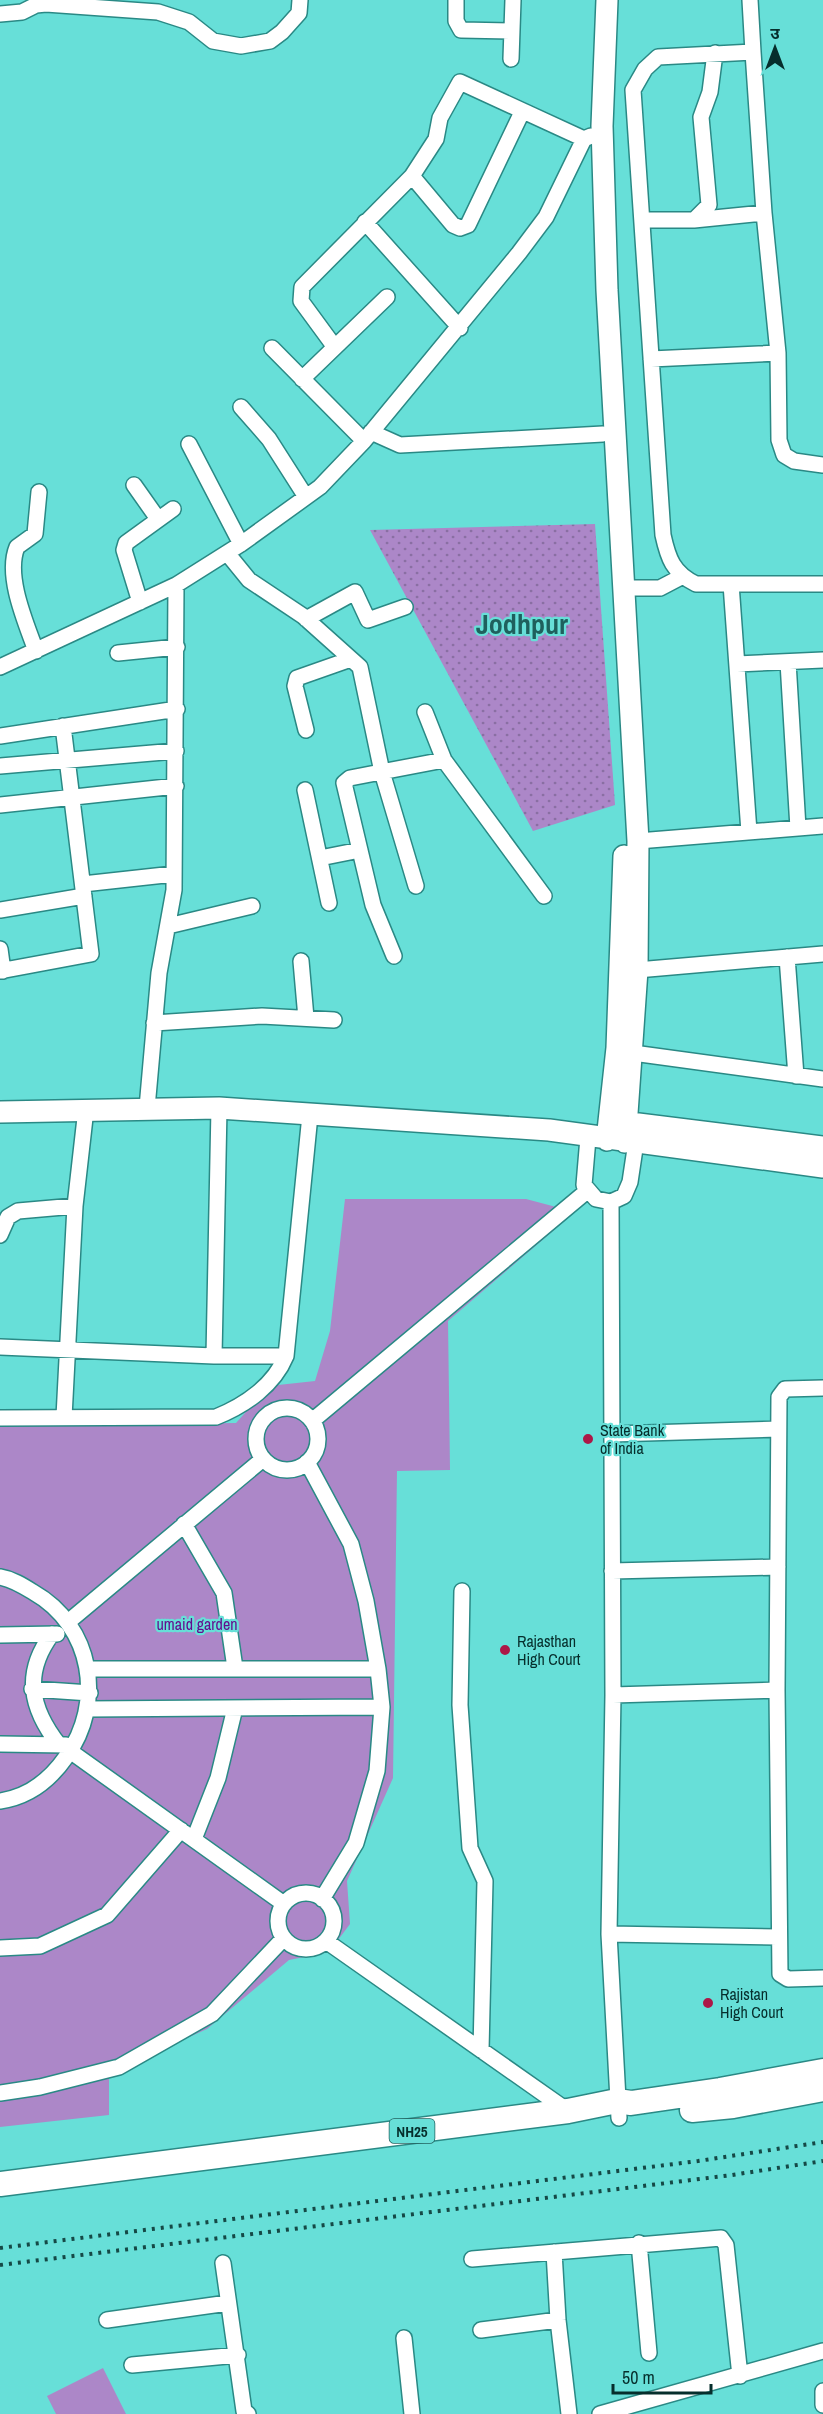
<svg xmlns="http://www.w3.org/2000/svg" width="823" height="2414" font-family="'Archivo Narrow','Noto Sans Devanagari',sans-serif">
<style>
.grass{fill:url(#grass-dots)}
.garden{fill:#ac87c8}
.lines{fill:none;stroke-linecap:round;stroke-linejoin:round}
.street-casing{stroke:#2a8985;stroke-width:18}
.secondary-casing{stroke:#2a8985;stroke-width:24}
.primary-casing{stroke:#2a8985;stroke-width:27}
.street{stroke:#fff;stroke-width:15}
.secondary{stroke:#fff;stroke-width:21}
.primary{stroke:#fff;stroke-width:24}
.rail{stroke:#154946;stroke-width:4;stroke-dasharray:3 6;stroke-linecap:butt}
.poi-dot{fill:#ac1847;stroke:#67dfd8;stroke-width:2}
.labels{text-anchor:middle;dominant-baseline:central;stroke-width:4.5;stroke-linejoin:round;paint-order:stroke}
.shield{fill:#67dfd8;stroke:#236360;stroke-width:1.5}
.shield-label{font-size:15px;font-weight:bold;fill:#062e2c}
.poi-label{font-size:16px;fill:#062e2c;stroke:#67dfd8;text-anchor:start}
.park-label{font-size:16px;fill:#640d8e;stroke:#67dfd8}
.town-label{font-size:28px;font-weight:bold;fill:#1f605d;stroke:#67dfd8}
</style>
<defs>
<pattern id="grass-dots" width="8" height="8" patternUnits="userSpaceOnUse" patternTransform="scale(1.5)"><rect width="8" height="8" fill="#ac87c8"/><path d="M2 2h.1M6 6h.1" fill="none" stroke="#8a6fa3" stroke-width="1.8" stroke-linecap="round"/></pattern>
</defs>
<rect width="100%" height="100%" fill="#67dfd8"/>
<path class="grass" d="M 595,524 L 615,805 L 533,831 L 370,530 Z"/>
<path class="garden" d="M 345,1199 L 526,1199 L 575,1212 L 448,1321 L 450,1470 L 397,1471 L 393,1778 L 347,1881 L 350,1924 L 329,1952 L 289,1960 L 207,2029 L 109,2073 L 109,2115 L 0,2127 L 0,1426 L 236,1423 L 269,1386 L 315,1381 L 330,1331 Z
M 103,2368 L 126,2414 L 56,2414 L 47,2396 Z"/>
<g class="lines">
<g class="street-casing">
<path id="street" d="M 456,0 L 456,21 L 461,30 L 512,31
M 750,0 L 753,52 L 658,57 L 645,69 L 633,90 L 663,535 C 668,558 673,573 696,584 L 823,584
M 0,14 L 22,12 L 36,5 L 46,4 L 158,12 L 189,22 L 213,41 L 241,46 L 270,41 L 282,32 L 299,13 L 300,0
M 753,52 L 764,213 L 778,353 L 779,440 L 784,455 L 794,461 L 823,465
M 511,59 L 513,0
M 412,176 L 453,225 L 460,228 L 468,225 L 522,112
M 642,220 L 694,220 L 764,213
M 694,220 L 709,205 L 701,117 L 710,92 L 715,53
M 365,222 L 460,328
M 334,346 L 301,301 L 302,287 L 412,176 L 436,139 L 440,118 L 460,82 L 584,139
M 272,348 L 364,441
M 651,359 L 778,353
M 302,379 L 387,297
M 241,407 L 269,439 L 306,497
M 371,432 L 400,445 L 603,434
M 189,444 L 241,544
M 134,485 L 158,519
M 227,553 L 249,580 L 303,616 L 360,667 L 382,772 L 416,886
M 731,584 L 749,832
M 623,588 L 660,588 L 681,577
M 140,602 L 124,550 L 126,543 L 173,509
M 306,619 L 355,592 L 368,620 L 405,607
M 36,651 C 26,623 5,576 17,547 L 35,534 L 39,492
M 118,653 L 177,647
M 788,662 L 798,828
M 737,664 L 823,660
M 0,667 L 176,585 L 241,544 L 320,487 L 364,441 L 519,253 L 546,217 L 584,139 L 591,136
M 306,730 L 295,686 L 297,678 L 351,659
M 0,736 L 177,709
M 444,760 L 544,896
M 0,766 L 176,751
M 305,790 L 329,903
M 0,805 L 176,786
M 638,841 L 823,826
M 320,858 L 360,850
M 83,884 L 174,874
M 0,910 L 84,896
M 168,926 L 252,906
M 0,949 L 3,971
M 394,956 L 373,905 L 344,783 L 350,778 L 444,760 L 425,712
M 787,957 L 796,1076
M 301,961 L 306,1018
M 637,970 L 823,954
M 0,971 L 91,954 L 63,726
M 154,1023 L 262,1016 L 334,1020
M 633,1053 L 823,1079
M 147,1108 L 159,973 L 174,890 L 176,585
M 588,1138 L 584,1185 L 596,1199 L 611,1202 L 624,1196 L 630,1182 L 636,1142
M 611,1202 L 613,1695 L 609,1934 L 619,2118
M 0,1235 L 8,1217 L 18,1211 L 75,1206
M 0,1347 L 214,1356 L 286,1356
M 214,1356 L 219,1108
M 823,1388 L 785,1389 L 779,1397 L 777,1690 L 780,1974 L 788,1979 L 823,1978
M256 1439a31 31 0 1 1 62 0a31 31 0 1 1-62 0Z
M 64,1417 L 75,1206 L 86,1109
M 0,1418 L 216,1417 C 246,1405 274,1385 286,1356 L 310,1115
M 312,1421 L 587,1191
M 612,1434 L 778,1429
M 307,1462 L 351,1544 L 366,1601 L 378,1669 L 382,1707 L 377,1771 L 356,1843 L 322,1899
M 184,1524 L 224,1593 L 235,1668
M 612,1571 L 778,1567
M 0,1577 C 12,1579 22,1585 33,1592 C 93,1626 105,1703 66,1757 C 50,1780 28,1797 0,1801
M 462,1591 L 460,1705 L 470,1848 L 485,1881 L 481,2050
M 68,1622 L 263,1459
M 52,1634 C 23,1673 30,1708 59,1745
M 0,1635 L 57,1634
M 88,1669 L 378,1669
M 32,1689 L 90,1693
M 613,1695 L 777,1690
M 87,1709 L 382,1707
M 0,1744 L 66,1745
M 70,1751 L 284,1904
M 194,1839 L 218,1778 L 235,1708
M278 1921a28 28 0 1 1 56 0a28 28 0 1 1-56 0Z
M 609,1934 L 777,1937
M 326,1941 L 568,2111
M 0,1948 L 40,1946 L 107,1915 L 181,1830
M 0,2093 L 40,2087 L 119,2067 L 212,2014 L 283,1939
M 639,2243 L 649,2353
M 554,2252 L 558,2320 L 569,2414
M 472,2259 L 721,2238 L 726,2245 L 740,2376
M 223,2263 L 244,2411 L 248,2414
M 107,2320 L 228,2303
M 481,2330 L 558,2320
M 404,2338 L 412,2414
M 132,2365 L 238,2355
M 823,2391 L 823,2405
M 600,2414 L 823,2351"/>
</g>
<g class="secondary-casing">
<path id="secondary" d="M 607,0 L 602,126 L 607,290 L 638,841 L 637,970 L 625,1142
M 0,1112 L 219,1108 L 549,1130 L 823,1167
M 614,1121 L 823,1147
M 607,1140 L 617,1048 L 624,856"/>
</g>
<g class="primary-casing">
<path id="primary" d="M 692,2110 L 733,2106 L 823,2089
M 0,2184 L 568,2111 L 617,2101 L 631,2103 L 720,2090 L 823,2071"/>
</g>
<use href="#street" class="street"/>
<use href="#secondary" class="secondary"/>
<use href="#primary" class="primary"/>
<path class="rail" d="M 0,2248 L 698,2161 L 823,2142
M 0,2265 L 732,2175 L 823,2161"/>
</g>
<g class="poi-dot">
<circle cx="588" cy="1439" r="6"/>
<circle cx="505" cy="1650" r="6"/>
<circle cx="708" cy="2003" r="6"/>
</g>
<g class="labels">
<rect class="shield" x="389.5" y="2119" width="45" height="24" rx="4.5"/>
<g class="shield-label">
<text x="412" y="2131">NH25</text>
</g>
<g class="poi-label">
<text x="600" y="1430">State Bank<tspan x="600" dy="18">of India</tspan></text>
<text x="517" y="1641">Rajasthan<tspan x="517" dy="18">High Court</tspan></text>
<text x="720" y="1994">Rajistan<tspan x="720" dy="18">High Court</tspan></text>
</g>
<g class="park-label">
<text x="197" y="1624">umaid garden</text>
</g>
<g class="town-label">
<text x="522" y="624">Jodhpur</text>
</g>
</g>
<g transform="translate(775 48)" stroke="#67dfd8" stroke-width="4.5" paint-order="stroke">
<path d="M0-4.5L10 22L0 15L-10 22Z" fill="#062e2c"/>
<text y="-9" font-size="16" font-weight="bold" text-anchor="middle" fill="#062e2c">उ</text>
</g>
<path d="M613 2384v9h98v-9" fill="none" stroke="#062e2c" stroke-width="3"/>
<text x="622" y="2384" font-size="18" fill="#062e2c" stroke="#67dfd8" stroke-width="4.5" paint-order="stroke">50 m</text>
</svg>
